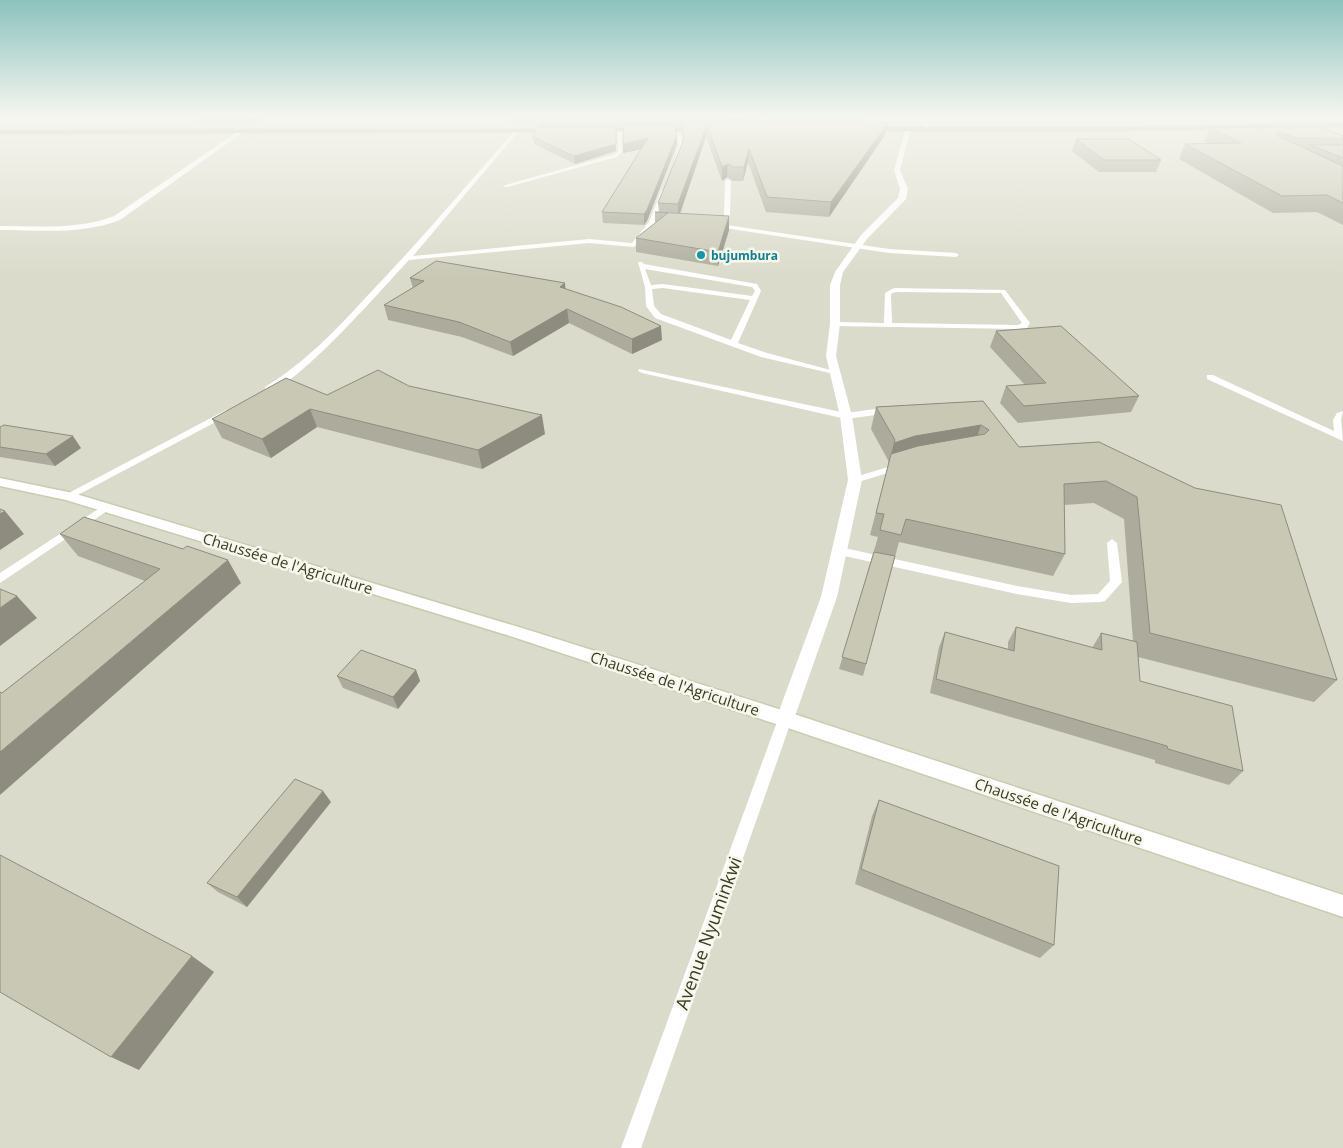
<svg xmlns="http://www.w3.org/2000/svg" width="1343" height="1148" font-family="'Open Sans',sans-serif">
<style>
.built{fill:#dbdbcb}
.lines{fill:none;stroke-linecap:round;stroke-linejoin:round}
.secondary-casing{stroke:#caccaf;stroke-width:3}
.primary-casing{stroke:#c7c8c0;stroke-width:3}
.lane{fill:#fff;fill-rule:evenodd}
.street{fill:#fff;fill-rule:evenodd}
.secondary{fill:#fff;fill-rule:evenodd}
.primary{fill:#98a55c;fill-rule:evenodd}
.wall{fill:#adac9c}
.shaded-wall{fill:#8d8c7f}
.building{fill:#c9c8b5;stroke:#8d8c7f}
.culture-dot{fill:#0f9aa8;stroke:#f7f7ee;stroke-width:2}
.labels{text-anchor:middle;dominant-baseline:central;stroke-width:5;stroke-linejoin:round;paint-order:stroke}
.far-culture-label{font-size:12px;font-weight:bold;fill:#0d838f;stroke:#f7f7ee;text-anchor:start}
.street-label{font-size:15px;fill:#363c1d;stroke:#f7f7ee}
.near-street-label{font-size:18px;fill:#363c1d;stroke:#f7f7ee}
</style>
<rect width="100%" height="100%" fill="#ebebdd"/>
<path class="built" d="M 0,117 L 1343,117 L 1343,1148 L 0,1148 Z"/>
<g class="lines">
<g class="secondary-casing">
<path id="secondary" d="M 0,478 L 73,493 L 522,628 L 785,711 L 1343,895 L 1343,917 L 785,727 L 513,637 L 66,500 L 0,486 Z"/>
</g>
<g class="primary-casing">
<path id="primary" d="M 1343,123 L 1343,127 L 1118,131 L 866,131 L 863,129 L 866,127 L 1118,127 Z
M 596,128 L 701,128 L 704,130 L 701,132 L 594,131 Z
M 555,129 L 553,132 L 0,134 L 0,130 Z"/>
</g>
<path class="lane" d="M 918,117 L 922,117 L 932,131 L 928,131 Z
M 620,129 L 622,130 L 622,152 L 617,157 L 507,187 L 502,186 L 613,155 L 618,152 L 618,130 Z
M 676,129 C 685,139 682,150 678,162 L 676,163 L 674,162 L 679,144 L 674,130 Z
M 515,130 L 519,131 L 413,256 L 589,239 L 632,243 L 649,222 L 661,191 L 664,189 L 667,191 L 656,220 L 670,220 L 673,222 L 670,224 L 654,224 L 634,247 L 589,243 L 409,260 C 388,282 291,395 265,391 L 265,387 C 306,362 337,329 369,294 C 420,241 467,185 515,130 Z
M 728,179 L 731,181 L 730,214 L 727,225 L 889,249 L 956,253 L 959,255 L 956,257 L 889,253 L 711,226 L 710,225 L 713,223 L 721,224 L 724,214 L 725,181 Z
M 638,262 L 642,262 L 644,264 L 757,284 L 761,291 L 738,343 L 767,353 L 838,372 L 834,374 L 761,357 L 655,318 L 646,306 L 645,287 ZM 645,269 L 752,287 L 755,291 L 752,296 L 663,284 L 651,285 ZM 663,288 L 750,300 L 731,340 L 661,314 L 654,306 L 652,289 Z
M 894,288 L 1005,290 L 1030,323 L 1027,328 L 1018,329 L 835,326 L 831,324 L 835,322 L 884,323 L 885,293 ZM 895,292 L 1001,293 L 1022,323 L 1018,325 L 892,323 L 891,294 Z
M 639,369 L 846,413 L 890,407 L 894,410 L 890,413 L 846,419 L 642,373 L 638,371 Z
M 1207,375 L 1213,375 L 1334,431 L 1333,420 L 1337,413 L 1343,411 L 1341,420 L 1343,441 L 1207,379 Z
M 226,410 L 230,413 L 229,415 L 72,498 L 64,498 L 63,496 Z
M 901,463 L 904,464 L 906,466 L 904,468 L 855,483 L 850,480 L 852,478 Z
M 106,504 L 110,505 L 111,507 L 110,509 L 0,583 L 0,573 Z
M 1112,539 L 1117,543 L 1122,582 L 1105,601 L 1101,602 L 1071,603 L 1017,594 L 840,555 L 835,551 L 840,547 L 1017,586 L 1071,595 L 1098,594 L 1110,581 L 1107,543 Z
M 785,713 L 790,715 L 792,719 L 641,1148 L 621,1148 L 778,719 L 780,715 Z"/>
<path class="street" d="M 906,128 L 911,129 L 900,170 L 908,189 L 906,199 L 867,239 L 843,272 L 840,285 L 840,324 L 836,356 L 852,416 L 862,480 L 837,597 L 794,719 L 791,724 L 785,727 L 779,724 L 776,719 L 821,597 L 848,480 L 840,416 L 826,356 L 830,324 L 830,285 L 835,272 L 861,235 L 898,198 L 900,189 L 894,170 Z
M 240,130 L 245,131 L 120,220 C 81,235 41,230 0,230 L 0,226 C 38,226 78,230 114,216 Z"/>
<use href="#secondary" class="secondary"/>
<use href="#primary" class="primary"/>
</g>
<path class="wall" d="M 198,117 L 262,117 L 254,123 L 200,123 Z
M 509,117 L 867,117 L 866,121 L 874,123 L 888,123 L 885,135 L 829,217 L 766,212 L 748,162 L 743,181 L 733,181 L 727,177 L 722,181 L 706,137 L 680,214 L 729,230 L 718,266 L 636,252 L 636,238 L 655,223 L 655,212 L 659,212 L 658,203 L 683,141 L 682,126 L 674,126 L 677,135 L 677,144 L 647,221 L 644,225 L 603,223 L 602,212 L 641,149 L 623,153 L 623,126 L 539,127 L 538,122 L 510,122 Z
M 1210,128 L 1263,130 L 1343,136 L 1343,225 L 1317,212 L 1273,213 L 1179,159 L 1185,144 L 1207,144 L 1204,142 Z
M 533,137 L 616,151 L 575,164 L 534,144 Z
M 1076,139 L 1161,160 L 1156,172 L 1099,172 L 1072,151 Z
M 410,278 L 565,283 L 565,289 L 662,340 L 632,354 L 569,323 L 513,356 L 462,337 L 388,320 L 384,305 L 413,288 Z
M 996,331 L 1139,396 L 1131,412 L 1018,423 L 1000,403 L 1006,386 L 1025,385 L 990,347 Z
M 409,386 L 545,434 L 482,469 L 317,427 L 271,458 L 222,438 L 212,419 L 327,395 Z
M 983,401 L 1019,447 L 1099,442 L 1337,680 L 1314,702 L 1138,657 L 1140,681 L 1243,771 L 1229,785 L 1155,763 L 1155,760 L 930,693 L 939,647 L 945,632 L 1008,649 L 1008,642 L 1016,627 L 1092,648 L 1101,633 L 1133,641 L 1124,519 L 1094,503 L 1064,505 L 1065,554 L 1053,576 L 899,542 L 863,676 L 839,669 L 878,537 L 870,535 L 889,462 L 871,429 L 876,407 Z
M 0,427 L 81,448 L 55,466 L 0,457 Z
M 60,534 L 241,583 L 2,693 L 145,581 L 78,556 Z
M 416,670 L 420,681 L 398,709 L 343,688 L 337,676 Z
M 879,800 L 1054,945 L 1040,958 L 855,884 L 872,816 Z
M 331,802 L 247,907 L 218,892 L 207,883 Z"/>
<path class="shaded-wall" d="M 252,117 L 262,117 L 254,123 Z
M 731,117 L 743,117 L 743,120 L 736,121 L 731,126 Z
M 888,123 L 885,135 L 829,217 L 831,202 Z
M 707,125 L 706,137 L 678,219 L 678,204 Z
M 616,127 L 616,151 L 575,164 L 574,156 Z
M 677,135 L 677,144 L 647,221 L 644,225 L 644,214 Z
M 648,138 L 648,148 L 623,153 L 623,144 Z
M 749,149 L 748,162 L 743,181 L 744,167 Z
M 728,164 L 727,177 L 722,181 L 722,167 Z
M 729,216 L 729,230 L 718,266 L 718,252 Z
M 565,283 L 566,297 L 560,287 Z
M 567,309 L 569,323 L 513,356 L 510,342 Z
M 661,326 L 662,340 L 632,354 L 632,339 Z
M 310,409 L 317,427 L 271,458 L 262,439 Z
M 542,415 L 545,434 L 482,469 L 478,450 Z
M 981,425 L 974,447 L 888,465 L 894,443 L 915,436 Z
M 73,436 L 81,448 L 55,466 L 46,454 Z
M 5,511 L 24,534 L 0,550 L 0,514 Z
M 228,560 L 241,583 L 0,795 L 0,752 Z
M 17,596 L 37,618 L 0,646 L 0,608 Z
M 416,670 L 420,681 L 398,709 L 393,697 Z
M 323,791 L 331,802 L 247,907 L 237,897 Z
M 192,956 L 214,972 L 139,1070 L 111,1057 Z"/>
<path class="building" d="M 873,121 L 874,123 L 888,123 L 831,202 L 767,197 L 749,149 L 744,167 L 734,167 L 728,164 L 722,167 L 707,125 L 678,204 L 658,203 L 684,139 L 682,122 Z
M 624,125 L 673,125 L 677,135 L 647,210 L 644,214 L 602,212 L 648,138 L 623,144 Z
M 536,127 L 616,127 L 616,144 L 574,156 L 533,137 Z
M 1255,127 L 1263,130 L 1268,127 L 1320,127 L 1343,136 L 1343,139 L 1297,138 L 1278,132 L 1276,135 L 1343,166 L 1343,203 L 1327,195 L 1282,196 L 1185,144 L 1241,143 L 1210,128 Z
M 1076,139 L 1129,139 L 1161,160 L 1104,160 Z
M 1311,145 L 1343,145 L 1343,158 Z
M 655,212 L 729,216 L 718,252 L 636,238 L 668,213 Z
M 436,261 L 565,283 L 560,287 L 621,307 L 661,326 L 632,339 L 567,309 L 510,342 L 459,322 L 384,305 L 424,281 L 410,278 Z
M 1061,326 L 1139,396 L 1024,406 L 1006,386 L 1046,383 L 996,331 Z
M 378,370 L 409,386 L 542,415 L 478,450 L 310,409 L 262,439 L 212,419 L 286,378 L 327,395 Z
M 983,401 L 1019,447 L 1099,442 L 1195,488 L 1281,505 L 1337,680 L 1150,633 L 1137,497 L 1106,481 L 1064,484 L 1065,554 L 906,519 L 901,535 L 880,530 L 884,514 L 876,513 L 891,454 L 918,446 L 985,434 L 989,430 L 981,425 L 915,436 L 894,443 L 895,440 L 876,407 Z
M 4,425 L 73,436 L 46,454 L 0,447 L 0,427 Z
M 0,509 L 5,511 L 0,514 Z
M 84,517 L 183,549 L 187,546 L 228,560 L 0,752 L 0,692 L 2,693 L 160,569 L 60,534 Z
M 874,552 L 895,556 L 866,664 L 842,657 Z
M 0,589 L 17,596 L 0,608 Z
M 1016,627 L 1102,650 L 1101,633 L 1137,642 L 1140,681 L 1232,706 L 1243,771 L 1168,749 L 1167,746 L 936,679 L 945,632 L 1014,651 Z
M 361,650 L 416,670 L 393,697 L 337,676 Z
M 295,779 L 323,791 L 237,897 L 207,883 Z
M 879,800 L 1059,866 L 1054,945 L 861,869 Z
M 0,855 L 192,956 L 111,1057 L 0,992 Z"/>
<linearGradient id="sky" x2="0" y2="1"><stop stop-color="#8cc2be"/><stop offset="0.42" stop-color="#f6f6f0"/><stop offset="1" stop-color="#f6f6f0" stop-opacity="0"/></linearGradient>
<rect width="1343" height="278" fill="url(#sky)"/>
<circle class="culture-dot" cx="701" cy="255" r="5"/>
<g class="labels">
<g class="far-culture-label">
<text x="711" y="255">bujumbura</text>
</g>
<g class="street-label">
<text transform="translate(288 563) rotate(17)">Chaussée de l'Agriculture</text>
<text transform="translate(675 683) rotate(18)">Chaussée de l'Agriculture</text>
<text transform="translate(1059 811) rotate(19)">Chaussée de l'Agriculture</text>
</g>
<g class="near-street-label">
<text transform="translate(708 933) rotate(-70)">Avenue Nyuminkwi</text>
</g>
</g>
</svg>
